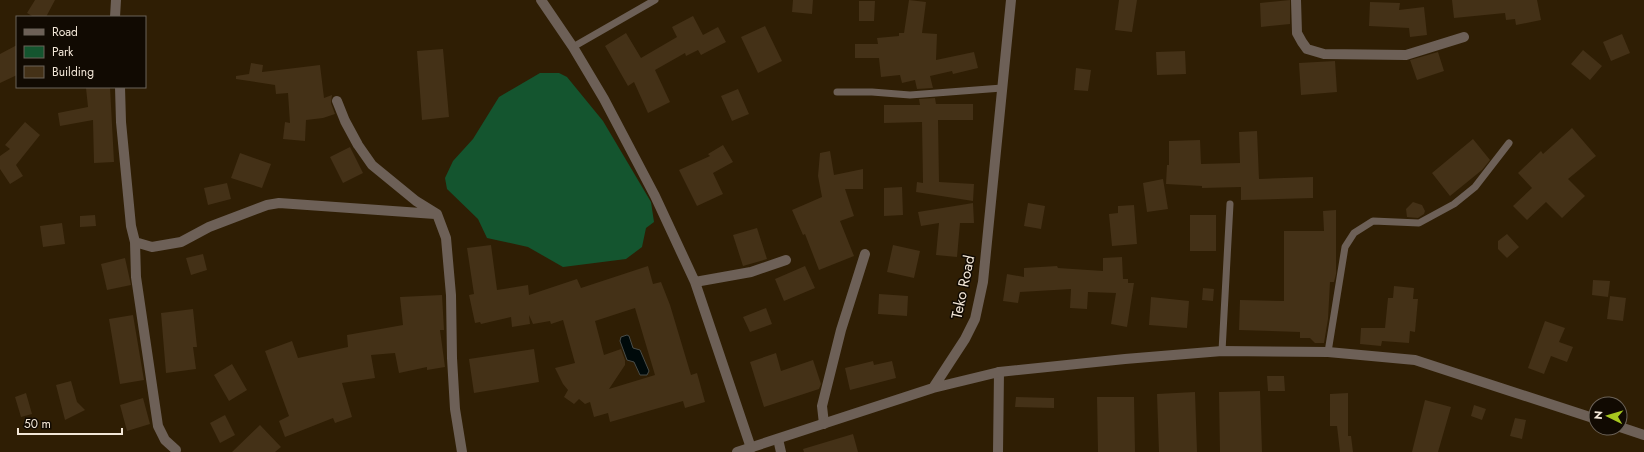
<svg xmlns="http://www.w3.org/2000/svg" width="1644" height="452" font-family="Jost,sans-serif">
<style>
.green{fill:#14552f}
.water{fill:#000a0a;stroke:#494c48}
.building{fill:#443117;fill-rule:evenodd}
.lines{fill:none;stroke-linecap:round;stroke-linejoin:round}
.service{stroke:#6d6057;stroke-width:7}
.minor{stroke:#6d6057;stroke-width:10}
.tertiary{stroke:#6d6057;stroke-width:10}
.labels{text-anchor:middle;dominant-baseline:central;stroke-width:3;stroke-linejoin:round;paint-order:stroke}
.street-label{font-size:15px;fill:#f3e7d8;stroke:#110a02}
</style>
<rect width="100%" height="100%" fill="#2f1e04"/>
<path class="green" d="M 540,73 L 559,73 L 567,77 L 603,121 L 651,202 L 654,222 L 646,228 L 642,247 L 626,259 L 563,267 L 528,247 L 487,238 L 478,219 L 447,189 L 445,178 L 453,161 L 473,139 L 499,97 Z"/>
<path class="water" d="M 627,335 L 629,336 L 633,348 L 640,350 L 649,371 L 647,375 L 640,375 L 634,362 L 627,360 L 620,341 L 621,337 Z"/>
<path class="building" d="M 35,0 L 55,0 L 46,17 L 34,17 L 27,13 Z
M 793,0 L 813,0 L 812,14 L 792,12 Z
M 909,0 L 926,2 L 922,33 L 937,34 L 936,60 L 974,52 L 978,68 L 953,74 L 952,71 L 930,76 L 933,88 L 917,89 L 915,80 L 902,83 L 900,75 L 881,77 L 879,58 L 855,58 L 855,44 L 878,44 L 877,38 L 899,36 L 899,33 L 904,33 Z
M 1119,0 L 1137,0 L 1132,32 L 1115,30 Z
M 1290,0 L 1290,24 L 1261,27 L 1260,3 Z
M 1452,0 L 1537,0 L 1541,20 L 1516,25 L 1515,19 L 1506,20 L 1505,13 L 1454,18 Z
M 859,1 L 875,1 L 874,21 L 859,21 Z
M 1370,2 L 1400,3 L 1399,10 L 1424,7 L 1427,35 L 1410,37 L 1409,28 L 1369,26 Z
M 693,16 L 703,35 L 718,27 L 726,42 L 701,55 L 698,50 L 686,56 L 685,53 L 655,70 L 670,102 L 648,113 L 634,82 L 628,86 L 605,46 L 626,33 L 641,58 L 677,37 L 672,27 Z
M 765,26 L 782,61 L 758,73 L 741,37 Z
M 1622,34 L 1630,53 L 1611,61 L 1603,42 Z
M 17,45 L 17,75 L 0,83 L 0,54 Z
M 443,49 L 449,117 L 422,120 L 417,51 Z
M 1583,50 L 1602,66 L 1590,80 L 1571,64 Z
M 1185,51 L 1186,74 L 1157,75 L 1156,52 Z
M 1438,52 L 1444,71 L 1417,80 L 1410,60 Z
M 1335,61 L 1337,92 L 1301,95 L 1299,63 Z
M 251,63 L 263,65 L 262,72 L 320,65 L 324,98 L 332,95 L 331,103 L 335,114 L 323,118 L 306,120 L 305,141 L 283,139 L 285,122 L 290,123 L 288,93 L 276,94 L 275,85 L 236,79 L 236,76 L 249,74 Z
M 1076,68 L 1091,70 L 1088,91 L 1074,90 Z
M 110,87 L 114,162 L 94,163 L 93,120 L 60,126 L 58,113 L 88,107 L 86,88 Z
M 738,89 L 749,114 L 732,121 L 721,96 Z
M 935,98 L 936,104 L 973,104 L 973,120 L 938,120 L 939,182 L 974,184 L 973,201 L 916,192 L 917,182 L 923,183 L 922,122 L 884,123 L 884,105 L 920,105 L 919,99 Z
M 25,122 L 40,135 L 16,165 L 23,176 L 10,184 L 0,169 L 0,156 L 10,149 L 5,145 Z
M 1572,128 L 1596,156 L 1568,179 L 1585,196 L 1562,218 L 1546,202 L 1527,220 L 1513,206 L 1532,188 L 1518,173 L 1541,151 L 1543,154 Z
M 1257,131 L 1259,179 L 1313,177 L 1313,198 L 1241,200 L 1241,187 L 1202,188 L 1202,186 L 1166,184 L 1167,165 L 1169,165 L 1169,141 L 1200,140 L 1201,164 L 1240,163 L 1239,132 Z
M 1473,139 L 1490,160 L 1482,170 L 1450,196 L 1432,173 Z
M 723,145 L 733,162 L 713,173 L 723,194 L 697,206 L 679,170 L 710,156 L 708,154 Z
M 350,147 L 363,173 L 343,183 L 330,157 Z
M 830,151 L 834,175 L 863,169 L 863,189 L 845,189 L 854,216 L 840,221 L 854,256 L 819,270 L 805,234 L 803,235 L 792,210 L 822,197 L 818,176 L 820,153 Z
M 240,153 L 271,164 L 262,188 L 231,178 Z
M 1163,179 L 1168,209 L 1147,212 L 1143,183 Z
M 227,183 L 231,199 L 208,205 L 204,188 Z
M 902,187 L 903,215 L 884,216 L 884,188 Z
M 1413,202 L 1422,205 L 1425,211 L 1424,214 L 1418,218 L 1407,217 L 1406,209 Z
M 973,203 L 974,223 L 960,223 L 957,257 L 936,255 L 939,223 L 921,226 L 918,212 Z
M 1028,203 L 1045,206 L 1041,229 L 1024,226 Z
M 1134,205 L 1137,244 L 1112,246 L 1109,214 L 1118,213 L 1118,206 Z
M 1336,210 L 1336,274 L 1334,282 L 1330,282 L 1328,319 L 1324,343 L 1315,343 L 1310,338 L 1300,338 L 1300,332 L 1239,330 L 1240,300 L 1284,301 L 1284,231 L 1324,231 L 1323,211 Z
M 95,215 L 96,226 L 80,227 L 80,216 Z
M 1190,215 L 1216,215 L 1216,251 L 1190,251 Z
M 62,223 L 65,244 L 43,247 L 40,226 Z
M 757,228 L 767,259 L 743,266 L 733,235 Z
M 1507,234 L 1519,247 L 1507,258 L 1498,249 L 1498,241 Z
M 491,245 L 497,290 L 528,285 L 529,295 L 577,279 L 581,288 L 648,266 L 653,284 L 661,282 L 670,305 L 691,375 L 697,373 L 705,402 L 685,408 L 683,401 L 610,422 L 608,413 L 594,417 L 590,402 L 585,404 L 579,399 L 574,404 L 564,397 L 568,390 L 563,384 L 555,368 L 575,363 L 563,320 L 551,324 L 550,321 L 533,324 L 529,315 L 530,324 L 512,327 L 511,317 L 481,324 L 480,322 L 475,323 L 469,295 L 474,294 L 467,248 ZM 635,308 L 655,375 L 609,389 L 625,365 L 625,360 L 621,349 L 604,355 L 595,321 Z
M 893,245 L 920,251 L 914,278 L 887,272 Z
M 203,254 L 207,270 L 191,275 L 186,258 Z
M 1122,257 L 1123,279 L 1128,279 L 1128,283 L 1134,283 L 1127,327 L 1111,324 L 1116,293 L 1088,292 L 1087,309 L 1070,308 L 1071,289 L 1020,292 L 1018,303 L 1003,301 L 1007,274 L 1024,277 L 1024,268 L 1057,266 L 1058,268 L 1103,271 L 1103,258 Z
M 125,258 L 131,285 L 107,290 L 101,264 Z
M 805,266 L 815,288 L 784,301 L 775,279 Z
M 1593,280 L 1610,281 L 1608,297 L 1592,295 Z
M 1394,286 L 1414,288 L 1413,299 L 1418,299 L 1415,332 L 1410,331 L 1409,343 L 1382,341 L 1381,346 L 1360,344 L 1361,328 L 1385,328 L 1388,298 L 1393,298 Z
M 1203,288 L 1214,289 L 1213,301 L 1202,300 Z
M 879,294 L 908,296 L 907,316 L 878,314 Z
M 442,295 L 444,330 L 440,330 L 445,367 L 427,370 L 427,367 L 399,373 L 395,353 L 371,355 L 375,378 L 342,383 L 352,417 L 335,423 L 333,418 L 285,437 L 279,421 L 289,416 L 265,351 L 292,341 L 298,358 L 348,347 L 347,335 L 403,325 L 400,297 Z
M 1610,296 L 1626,298 L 1623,321 L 1607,319 Z
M 1151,297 L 1189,301 L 1187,328 L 1149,325 Z
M 766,308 L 772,324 L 750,332 L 743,317 Z
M 193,309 L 197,347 L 193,347 L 196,369 L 166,373 L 161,313 Z
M 133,315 L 144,380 L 120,384 L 109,319 Z
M 1545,321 L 1565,328 L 1559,342 L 1573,347 L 1567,362 L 1551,356 L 1544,374 L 1528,368 Z
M 534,349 L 539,382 L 474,393 L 469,359 Z
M 776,353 L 781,371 L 813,360 L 821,384 L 819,389 L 764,407 L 750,362 Z
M 873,361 L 874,365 L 892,361 L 896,378 L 850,390 L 845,368 Z
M 232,364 L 247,390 L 229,401 L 214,375 Z
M 1267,376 L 1284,376 L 1285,391 L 1268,391 Z
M 71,381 L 77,402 L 85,410 L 65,420 L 56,385 Z
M 1260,391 L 1262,452 L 1220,452 L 1219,392 Z
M 1195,392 L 1197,452 L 1159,452 L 1157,394 Z
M 26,393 L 32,414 L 21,417 L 15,397 Z
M 1348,393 L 1348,436 L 1351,436 L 1353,452 L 1340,452 L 1337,426 L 1330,426 L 1330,394 Z
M 1016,397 L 1054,398 L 1054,408 L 1015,407 Z
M 1097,397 L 1134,397 L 1135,452 L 1098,452 Z
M 143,398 L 150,424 L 127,431 L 120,405 Z
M 1425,400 L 1451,407 L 1438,452 L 1412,452 Z
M 1474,405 L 1486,409 L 1482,420 L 1471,416 Z
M 225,415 L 235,435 L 220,443 L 210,423 Z
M 1515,418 L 1526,420 L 1522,439 L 1510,436 Z
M 260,425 L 281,447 L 275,452 L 232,452 Z
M 853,434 L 858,452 L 804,452 L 803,449 Z"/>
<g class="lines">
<path class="service" d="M 573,47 L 655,0
M 837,92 L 872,92 L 910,95 L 1002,88
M 1222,351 L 1230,204
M 1328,352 L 1345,247 L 1354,233 L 1373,221 L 1419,223 L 1454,204 L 1475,187 L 1509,143"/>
<path class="minor" d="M 541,0 L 573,47 L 604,99 L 655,196 L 695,282 L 751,448
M 1296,0 L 1297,33 L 1302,42 L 1307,49 L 1324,54 L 1406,55 L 1464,37
M 115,17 L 116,0
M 120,87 L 121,122 L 131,226 L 135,242 L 136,277 L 158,426 L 165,440 L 176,450
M 337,101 L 345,121 L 358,145 L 372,165 L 416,201 L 437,214 L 446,238 L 451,295 L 452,358 L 455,409 L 462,452
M 135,242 L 152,247 L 181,242 L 209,227 L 267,205 L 279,203 L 435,214
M 695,282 L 751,272 L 786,260
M 824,424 L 822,406 L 841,330 L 865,254
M 778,439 L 781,452
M 998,452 L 999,372"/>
<path class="tertiary" d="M 933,388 L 999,372 L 1125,359 L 1222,351 L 1328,352 L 1415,360 L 1596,419
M 1620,427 L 1644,435
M 737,452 L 933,388 L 965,339 L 975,319 L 983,282 L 1011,0"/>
</g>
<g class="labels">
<g class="street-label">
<text transform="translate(963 287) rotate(-78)">Teko Road</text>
</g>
</g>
<rect x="16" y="16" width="130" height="72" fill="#110a02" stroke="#6b6258"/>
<rect x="24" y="29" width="20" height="6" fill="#6d6057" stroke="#6b6258"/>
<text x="52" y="36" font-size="12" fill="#f3e7d8">Road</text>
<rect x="24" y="46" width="20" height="12" fill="#14552f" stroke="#6b6258"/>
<text x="52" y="56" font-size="12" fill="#f3e7d8">Park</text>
<rect x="24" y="66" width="20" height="12" fill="#443117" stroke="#6b6258"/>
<text x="52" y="76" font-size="12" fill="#f3e7d8">Building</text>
<g transform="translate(1608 416) rotate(275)"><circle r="19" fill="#110a02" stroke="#6b6258"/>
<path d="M0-3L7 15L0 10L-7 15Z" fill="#a7c81f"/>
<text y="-6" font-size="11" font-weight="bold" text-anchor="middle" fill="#f3e7d8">N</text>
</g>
<path d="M18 428v6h104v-6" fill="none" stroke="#f3e7d8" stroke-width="2"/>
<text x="24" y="428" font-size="12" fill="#f3e7d8" stroke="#110a02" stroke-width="3" paint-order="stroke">50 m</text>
</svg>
